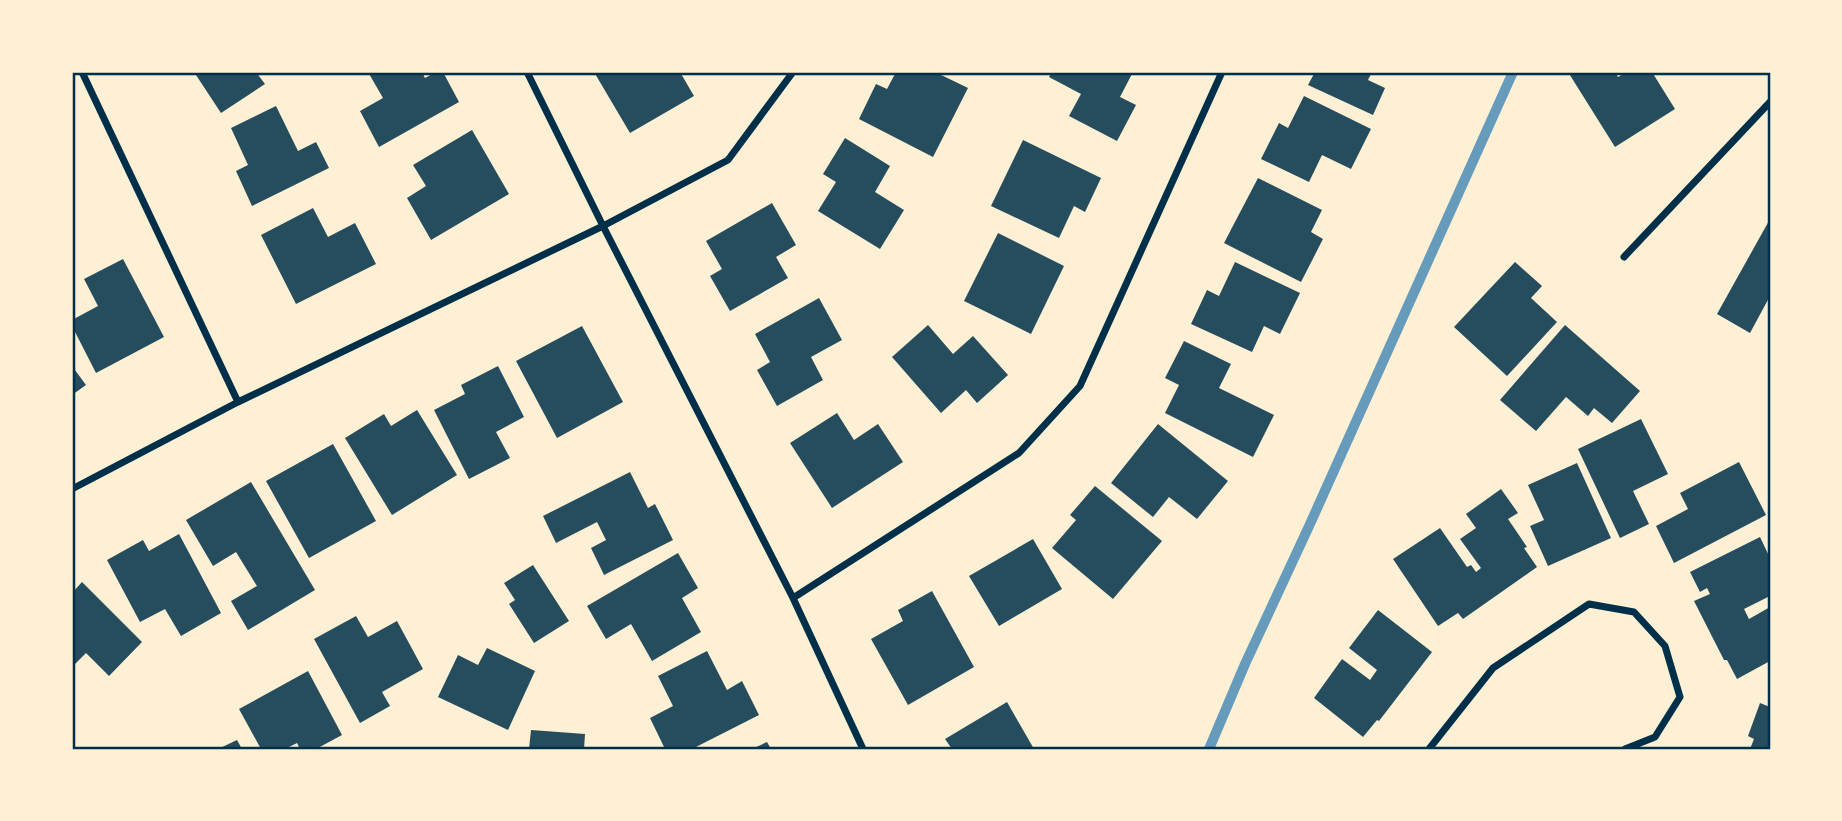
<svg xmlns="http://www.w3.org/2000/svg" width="1842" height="821" font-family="Signika,sans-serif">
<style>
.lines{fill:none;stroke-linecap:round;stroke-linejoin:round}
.stream{stroke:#669bbc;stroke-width:10}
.building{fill:#264d5e}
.minor{stroke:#003049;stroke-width:7}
.neatline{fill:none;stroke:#003049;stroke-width:2.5}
</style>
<rect width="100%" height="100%" fill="#fdf0d5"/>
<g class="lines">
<path class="stream" d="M 1209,749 L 1245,664 L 1310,524 L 1513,72"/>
</g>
<path class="building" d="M 194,72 L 256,72 L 265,84 L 221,113 Z
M 368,72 L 422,72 L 425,78 L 436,72 L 443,72 L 459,102 L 379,147 L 360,111 L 383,98 Z
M 594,72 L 680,72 L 694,96 L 630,133 Z
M 896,72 L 935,72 L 968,88 L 933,157 L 859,119 L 876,84 L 887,89 Z
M 1052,72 L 1133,72 L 1120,97 L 1136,105 L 1117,141 L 1069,116 L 1081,94 L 1049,77 Z
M 1315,72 L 1372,72 L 1368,80 L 1385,88 L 1373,115 L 1308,85 Z
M 1568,72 L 1615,72 L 1618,77 L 1627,72 L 1652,72 L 1675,109 L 1615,147 Z
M 1304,96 L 1371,129 L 1351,169 L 1322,155 L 1309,182 L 1261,159 L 1279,123 L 1288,128 Z
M 276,106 L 298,151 L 316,142 L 329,168 L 252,206 L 236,171 L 248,165 L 231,128 Z
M 472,130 L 509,194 L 431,240 L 407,198 L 426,186 L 413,165 Z
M 845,138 L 890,166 L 875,192 L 904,210 L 880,249 L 818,211 L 836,182 L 823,174 Z
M 1023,140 L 1101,178 L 1085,212 L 1074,206 L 1059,238 L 991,206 Z
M 1258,178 L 1322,210 L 1311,232 L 1323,239 L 1301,282 L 1224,243 Z
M 772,203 L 796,245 L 776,257 L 788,278 L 730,311 L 710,276 L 722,269 L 706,241 Z
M 313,208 L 328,237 L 355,223 L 376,264 L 296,304 L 261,235 Z
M 1770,219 L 1770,296 L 1750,333 L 1717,314 Z
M 998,233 L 1064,266 L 1031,334 L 964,301 Z
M 123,259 L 164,337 L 96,373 L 72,326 L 72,320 L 98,306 L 84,279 Z
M 1235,262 L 1300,293 L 1280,334 L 1264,326 L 1252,352 L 1191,324 L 1207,290 L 1219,296 Z
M 1515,262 L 1542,286 L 1531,298 L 1557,322 L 1507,376 L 1454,327 Z
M 819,298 L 842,340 L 811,357 L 823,380 L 777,406 L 757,370 L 770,362 L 755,334 Z
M 928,325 L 953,354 L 973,336 L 1008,375 L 977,403 L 966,390 L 941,413 L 892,357 Z
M 1565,325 L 1640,391 L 1612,423 L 1594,408 L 1588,416 L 1566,397 L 1536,431 L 1500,400 Z
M 582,326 L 623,402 L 557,438 L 516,361 Z
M 1184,341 L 1231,364 L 1219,388 L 1274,415 L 1253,457 L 1165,413 L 1179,385 L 1165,378 Z
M 72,366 L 86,385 L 72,395 Z
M 498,366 L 524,417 L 496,432 L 510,458 L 469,479 L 434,410 L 465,394 L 461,385 Z
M 417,410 L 457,475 L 392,515 L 345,438 L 384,414 L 391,426 Z
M 837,413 L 854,440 L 878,424 L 903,462 L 832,508 L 790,443 Z
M 1641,419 L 1668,474 L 1633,491 L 1649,524 L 1620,538 L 1578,449 Z
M 1158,424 L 1228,481 L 1197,519 L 1169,497 L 1153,517 L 1111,483 Z
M 333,444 L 376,521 L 309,558 L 266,481 Z
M 1739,462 L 1766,515 L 1674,563 L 1656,526 L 1688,509 L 1680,493 Z
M 1577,463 L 1611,538 L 1548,566 L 1530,526 L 1544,520 L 1528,485 Z
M 630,472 L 648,508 L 655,504 L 673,540 L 604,575 L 591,548 L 606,540 L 597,522 L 556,543 L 543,516 Z
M 251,482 L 315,590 L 248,630 L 231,601 L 257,586 L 236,552 L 213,566 L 186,520 Z
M 1095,486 L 1162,541 L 1113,599 L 1052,548 L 1076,520 L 1070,515 Z
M 1501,489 L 1518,513 L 1508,519 L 1527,547 L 1524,548 L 1537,567 L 1463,619 L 1458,613 L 1438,626 L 1393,559 L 1440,528 L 1467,567 L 1471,565 L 1476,572 L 1481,568 L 1460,539 L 1476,528 L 1466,514 Z
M 179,534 L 221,613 L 181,636 L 165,609 L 140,622 L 107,560 L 143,540 L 149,551 Z
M 1760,537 L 1770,558 L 1770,596 L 1744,609 L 1749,619 L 1770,607 L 1770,661 L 1737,679 L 1727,660 L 1724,660 L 1694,601 L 1710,594 L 1707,588 L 1700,592 L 1690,572 Z
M 1033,539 L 1062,589 L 999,626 L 969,576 Z
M 678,553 L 698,588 L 682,598 L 701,632 L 652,661 L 631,624 L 606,639 L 587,606 Z
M 533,565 L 569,621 L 534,643 L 509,604 L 515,600 L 504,583 Z
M 82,582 L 142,642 L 109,676 L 86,653 L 72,667 L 72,593 Z
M 932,591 L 974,667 L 908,705 L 871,639 L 903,621 L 898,610 Z
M 1378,610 L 1432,652 L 1379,721 L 1377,720 L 1363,737 L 1314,698 L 1342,659 L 1370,680 L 1377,670 L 1349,648 Z
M 356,616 L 368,637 L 397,621 L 423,669 L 382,692 L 390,706 L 360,723 L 314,639 Z
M 487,648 L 535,671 L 508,730 L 438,697 L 458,655 L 478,665 Z
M 707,651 L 727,690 L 742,681 L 759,715 L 692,749 L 665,749 L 650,718 L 673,706 L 658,676 Z
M 308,671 L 342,735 L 316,749 L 300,749 L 297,743 L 285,749 L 261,749 L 239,709 Z
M 1007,702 L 1034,749 L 952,749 L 945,739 Z
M 1760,703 L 1770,707 L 1770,749 L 1750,749 L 1754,739 L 1748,736 Z
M 531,730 L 585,734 L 584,749 L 529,749 Z
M 237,740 L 242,749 L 218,749 Z
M 767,742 L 771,749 L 752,749 Z"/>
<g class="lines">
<path class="minor" d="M 82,72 L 238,402
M 527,72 L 603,226 L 793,598 L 863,749
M 1624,257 L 1770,102
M 72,489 L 238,402 L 603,226 L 728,160 L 793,72
M 793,598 L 1019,453 L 1080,386 L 1222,72
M 1429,749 L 1493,668 L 1589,604 L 1634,612 L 1665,646 L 1680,697 L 1655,737 L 1625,749"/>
</g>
<rect width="1842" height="821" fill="none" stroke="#fdf0d5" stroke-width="147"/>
<rect x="74" y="74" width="1695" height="674" class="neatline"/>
</svg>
